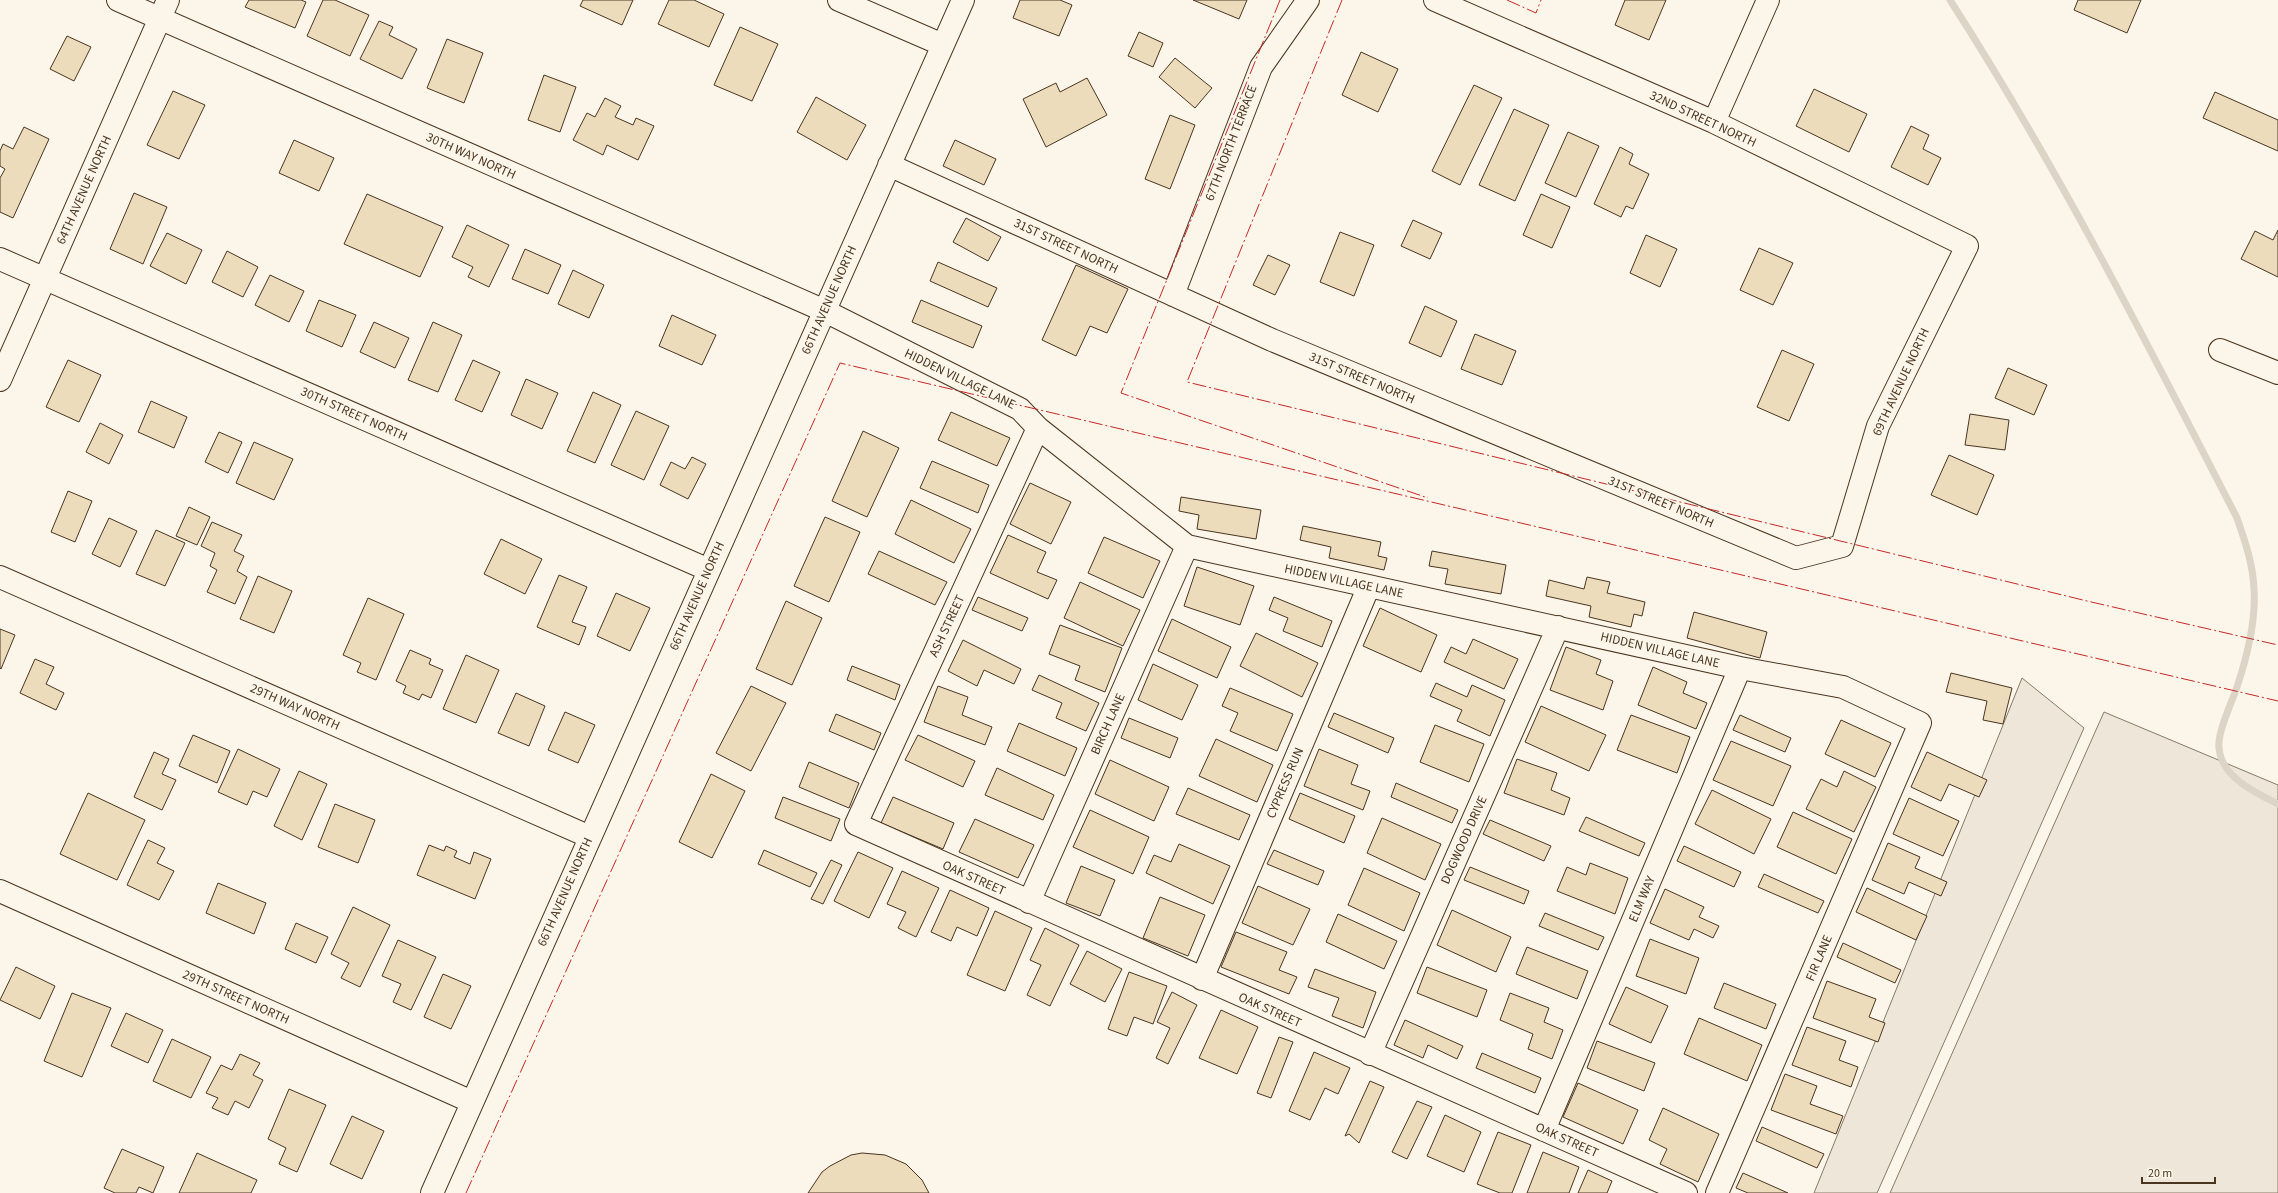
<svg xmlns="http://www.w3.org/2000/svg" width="2278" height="1193" font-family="'Source Sans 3',sans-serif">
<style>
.green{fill:#ede6d9;stroke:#887966}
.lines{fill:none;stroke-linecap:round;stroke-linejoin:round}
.stream{stroke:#dcd4c6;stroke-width:7}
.building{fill:#ecdcbc;stroke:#4a3520}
.street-casing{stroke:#4a3520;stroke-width:24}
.street{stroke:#fbf6e9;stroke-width:22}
.power{stroke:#c62828;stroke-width:1;stroke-dasharray:14 3 2 3;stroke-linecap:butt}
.labels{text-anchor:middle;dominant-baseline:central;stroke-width:3;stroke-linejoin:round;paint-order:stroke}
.street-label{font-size:13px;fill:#4a3520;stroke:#fbf6e9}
</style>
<rect width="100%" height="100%" fill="#fbf6e9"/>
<path class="green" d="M 2022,678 L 2084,728 L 1877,1193 L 1814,1193 Z
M 2104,712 L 2278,785 L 2278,1193 L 1890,1193 Z"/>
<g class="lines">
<path class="stream" d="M 1950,0 C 2057,166 2147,343 2237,518 C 2245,541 2253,564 2254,589 C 2256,620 2247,657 2237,687 C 2232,702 2217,733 2219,748 C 2221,777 2256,793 2278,804"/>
</g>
<path class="building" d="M 249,0 L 301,0 L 306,2 L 295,28 L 245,7 Z
M 323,0 L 335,0 L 369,15 L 350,56 L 307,36 Z
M 583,0 L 633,0 L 622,25 L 580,6 Z
M 669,0 L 694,0 L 724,14 L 709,47 L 658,24 Z
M 1020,0 L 1060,0 L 1072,5 L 1059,36 L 1013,18 Z
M 1193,0 L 1247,0 L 1239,19 Z
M 1625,0 L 1666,0 L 1649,40 L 1615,25 Z
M 2078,0 L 2141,0 L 2127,33 L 2074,10 Z
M 379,21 L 393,27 L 389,35 L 417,49 L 402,79 L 360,59 Z
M 740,27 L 778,44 L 752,101 L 714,85 Z
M 1139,32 L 1163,43 L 1153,67 L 1128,56 Z
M 67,36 L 91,47 L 74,81 L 50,69 Z
M 447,39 L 483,53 L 464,103 L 427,88 Z
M 1361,52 L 1398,69 L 1378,112 L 1342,95 Z
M 1175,58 L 1212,88 L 1195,108 L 1159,77 Z
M 544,75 L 576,87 L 560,132 L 528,120 Z
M 1087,78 L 1107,115 L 1046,147 L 1023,99 L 1056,83 L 1060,92 Z
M 1474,85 L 1502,98 L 1460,185 L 1432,171 Z
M 1814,89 L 1867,114 L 1849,152 L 1796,126 Z
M 173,91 L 205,105 L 179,159 L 147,145 Z
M 2215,92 L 2278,120 L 2278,151 L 2203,118 Z
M 816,97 L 866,125 L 847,160 L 797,132 Z
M 605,98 L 621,106 L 615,117 L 633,125 L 636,118 L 654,126 L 638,160 L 607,145 L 603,155 L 573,140 L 587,113 L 595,117 Z
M 1514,109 L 1549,125 L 1515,201 L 1479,185 Z
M 1170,115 L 1195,125 L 1170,189 L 1145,179 Z
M 1911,126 L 1929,135 L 1923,149 L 1941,158 L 1928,185 L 1891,167 Z
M 24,127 L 49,139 L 13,218 L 0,212 L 0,178 L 5,169 L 0,166 L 0,151 L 3,144 L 13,149 Z
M 1568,132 L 1599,146 L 1576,197 L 1545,183 Z
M 294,140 L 334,158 L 319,191 L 279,173 Z
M 955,140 L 996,159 L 984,185 L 943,166 Z
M 1620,147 L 1633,154 L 1629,164 L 1649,174 L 1633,209 L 1626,206 L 1621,217 L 1594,204 Z
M 134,193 L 167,207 L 143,264 L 110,249 Z
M 367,194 L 443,227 L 420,277 L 344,244 Z
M 1541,194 L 1570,207 L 1552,248 L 1523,235 Z
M 966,218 L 1001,237 L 988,261 L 953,242 Z
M 1413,220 L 1442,233 L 1430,259 L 1401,246 Z
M 467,225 L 509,245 L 489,287 L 468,277 L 473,267 L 452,257 Z
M 2278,230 L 2278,277 L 2241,259 L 2255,231 L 2273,240 Z
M 1340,232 L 1374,245 L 1354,296 L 1320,282 Z
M 167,233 L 202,250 L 186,284 L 150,266 Z
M 1646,235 L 1677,249 L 1660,287 L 1630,273 Z
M 1759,248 L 1793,263 L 1773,305 L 1740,290 Z
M 525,249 L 561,265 L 548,294 L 512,279 Z
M 227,251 L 258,267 L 243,297 L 212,282 Z
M 1268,255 L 1290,265 L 1275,295 L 1253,285 Z
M 938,262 L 997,288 L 988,307 L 930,281 Z
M 1076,265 L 1128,289 L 1107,333 L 1090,326 L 1076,356 L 1042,340 Z
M 573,270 L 604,285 L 589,318 L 558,304 Z
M 270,275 L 304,291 L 289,322 L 255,305 Z
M 319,300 L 356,315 L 342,347 L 306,331 Z
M 921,300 L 982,326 L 973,348 L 912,322 Z
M 1425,306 L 1457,321 L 1441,357 L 1409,343 Z
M 672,315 L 716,335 L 702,365 L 659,346 Z
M 374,322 L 409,338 L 395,368 L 360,352 Z
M 433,322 L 462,335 L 438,392 L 408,380 Z
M 1475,334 L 1516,351 L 1502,385 L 1461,369 Z
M 1782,350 L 1814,364 L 1789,421 L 1757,407 Z
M 68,360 L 101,375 L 79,422 L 46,407 Z
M 473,360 L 500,372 L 482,412 L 455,400 Z
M 2008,368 L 2047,385 L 2034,415 L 1995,398 Z
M 526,379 L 558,393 L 542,429 L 511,415 Z
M 593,392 L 621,405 L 595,463 L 567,451 Z
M 151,401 L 187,417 L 174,448 L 138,432 Z
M 636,411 L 669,426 L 644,480 L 611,465 Z
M 951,412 L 1010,438 L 997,466 L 938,440 Z
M 1970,414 L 2009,420 L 2005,450 L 1965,445 Z
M 100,423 L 123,435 L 109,464 L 86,452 Z
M 863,431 L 899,448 L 867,517 L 832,501 Z
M 219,432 L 242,442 L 228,473 L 205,462 Z
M 254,442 L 293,459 L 274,500 L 236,483 Z
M 1949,455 L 1994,475 L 1977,515 L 1931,495 Z
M 692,457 L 706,464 L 688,499 L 660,485 L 671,462 L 685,469 Z
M 932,461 L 989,485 L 978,513 L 920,488 Z
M 1030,483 L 1071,502 L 1051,544 L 1010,524 Z
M 68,491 L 92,501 L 75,542 L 51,532 Z
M 1181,497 L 1261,510 L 1256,539 L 1197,529 L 1199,515 L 1179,511 Z
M 911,500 L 971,529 L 954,563 L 895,534 Z
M 189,507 L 210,517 L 197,545 L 176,536 Z
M 825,517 L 860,532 L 829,602 L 794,586 Z
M 109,518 L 137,531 L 120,567 L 92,554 Z
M 212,522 L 242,535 L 234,551 L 244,556 L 237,571 L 247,577 L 235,604 L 207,592 L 217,570 L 210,566 L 215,553 L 201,546 Z
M 1303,526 L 1381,542 L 1378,556 L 1387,558 L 1384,570 L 1329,558 L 1331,547 L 1300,540 Z
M 156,530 L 185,543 L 165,586 L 136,574 Z
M 1008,535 L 1046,552 L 1037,572 L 1057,580 L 1048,599 L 990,573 Z
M 1104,537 L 1160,561 L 1143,598 L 1088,573 Z
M 501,539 L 542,559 L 525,594 L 484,574 Z
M 879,551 L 947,582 L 935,605 L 868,574 Z
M 1432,551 L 1506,565 L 1501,594 L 1445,584 L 1448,569 L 1429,566 Z
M 1197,567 L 1254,586 L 1240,625 L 1184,606 Z
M 559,575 L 587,587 L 572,622 L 586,627 L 579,645 L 537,627 Z
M 258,576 L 292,591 L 274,633 L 240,619 Z
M 1587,577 L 1610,582 L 1607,593 L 1645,602 L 1642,616 L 1634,614 L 1631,627 L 1589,617 L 1591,606 L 1546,596 L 1549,580 L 1584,589 Z
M 1080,582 L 1140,610 L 1123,646 L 1064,618 Z
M 616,593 L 650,608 L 630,651 L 597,636 Z
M 978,597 L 1028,618 L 1022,631 L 972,610 Z
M 1274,597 L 1332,621 L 1322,647 L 1283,631 L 1288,618 L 1269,610 Z
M 368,598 L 404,614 L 376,680 L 357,672 L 361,663 L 343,655 Z
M 786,601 L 822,618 L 792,685 L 756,669 Z
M 1380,608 L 1437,635 L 1421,672 L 1363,646 Z
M 1694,612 L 1767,632 L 1760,658 L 1687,638 Z
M 1172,619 L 1231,647 L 1217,678 L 1158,651 Z
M 1060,625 L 1122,648 L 1105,692 L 1075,680 L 1080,666 L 1049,654 Z
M 0,629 L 15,635 L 1,669 L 0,668 Z
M 1256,633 L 1318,663 L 1302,697 L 1240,666 Z
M 1473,639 L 1518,659 L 1504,689 L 1444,662 L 1451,647 L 1466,654 Z
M 963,640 L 1021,669 L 1014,684 L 984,670 L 977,686 L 948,671 Z
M 1566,647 L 1601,660 L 1596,674 L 1613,681 L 1603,710 L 1550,690 Z
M 410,650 L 431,659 L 429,664 L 443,670 L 431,698 L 422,694 L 419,700 L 403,693 L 406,686 L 396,681 Z
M 466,655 L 499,670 L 476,723 L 443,709 Z
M 35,659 L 54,667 L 46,684 L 64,693 L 56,710 L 20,693 Z
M 1153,664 L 1198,685 L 1182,720 L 1138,700 Z
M 852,666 L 900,685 L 895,700 L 847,680 Z
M 1653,667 L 1687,682 L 1683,693 L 1707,703 L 1696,729 L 1638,705 Z
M 1951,673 L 2012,688 L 2003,724 L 1983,720 L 1987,701 L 1946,692 Z
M 1039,675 L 1099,703 L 1086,731 L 1056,718 L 1062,703 L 1032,690 Z
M 1436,683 L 1467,697 L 1472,685 L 1505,700 L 1490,736 L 1457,721 L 1462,710 L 1430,696 Z
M 751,686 L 786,703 L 751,771 L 716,753 Z
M 938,686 L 968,697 L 962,715 L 992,727 L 985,745 L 924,722 Z
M 1230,688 L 1293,714 L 1277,751 L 1230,731 L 1238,713 L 1222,706 Z
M 516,693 L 545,706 L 529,746 L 498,733 Z
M 1541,706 L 1606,735 L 1589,771 L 1525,742 Z
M 565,712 L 595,725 L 578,763 L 548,750 Z
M 1334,713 L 1394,738 L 1388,753 L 1328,727 Z
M 836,714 L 881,733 L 874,750 L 829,731 Z
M 1631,715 L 1690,737 L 1677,773 L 1617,750 Z
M 1740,715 L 1791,738 L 1785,752 L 1733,730 Z
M 1129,718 L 1178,738 L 1170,758 L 1121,738 Z
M 1841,720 L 1891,743 L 1875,777 L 1825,754 Z
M 1019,723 L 1077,748 L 1065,776 L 1007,751 Z
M 1435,725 L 1484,744 L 1469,782 L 1420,762 Z
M 193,735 L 230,751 L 217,783 L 179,766 Z
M 918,735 L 975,761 L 963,787 L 905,760 Z
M 1216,739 L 1273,765 L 1257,802 L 1199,776 Z
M 1731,741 L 1791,766 L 1773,806 L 1713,780 Z
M 238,749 L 280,769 L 267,797 L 253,791 L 247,805 L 218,792 Z
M 1319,749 L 1358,765 L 1351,784 L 1370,791 L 1363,810 L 1304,786 Z
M 154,752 L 169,759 L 162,774 L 176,780 L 162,810 L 134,797 Z
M 1927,752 L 1987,780 L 1979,797 L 1949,784 L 1941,801 L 1911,787 Z
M 1517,759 L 1557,773 L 1551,790 L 1570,798 L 1564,815 L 1504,793 Z
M 1110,760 L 1169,787 L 1154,821 L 1095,794 Z
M 809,762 L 859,783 L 849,808 L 799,787 Z
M 997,768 L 1054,795 L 1043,820 L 985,795 Z
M 299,771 L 327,784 L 302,840 L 274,826 Z
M 1844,771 L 1876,787 L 1854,832 L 1806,809 L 1821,779 L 1837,787 Z
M 711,774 L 745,791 L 712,858 L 679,842 Z
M 1396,783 L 1458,810 L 1452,823 L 1391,797 Z
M 1188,788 L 1250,815 L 1239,840 L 1176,814 Z
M 1712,790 L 1771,819 L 1754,854 L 1695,824 Z
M 88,793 L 145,820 L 117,880 L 60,854 Z
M 1300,793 L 1355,816 L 1344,843 L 1289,819 Z
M 783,797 L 840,819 L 831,841 L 775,818 Z
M 893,797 L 954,823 L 943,849 L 881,823 Z
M 1909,798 L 1959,821 L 1943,856 L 1893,834 Z
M 335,804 L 375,820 L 358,863 L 318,847 Z
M 1090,810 L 1149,837 L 1133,874 L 1073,847 Z
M 1793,812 L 1852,839 L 1836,874 L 1777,847 Z
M 1586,817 L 1645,843 L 1639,856 L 1579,831 Z
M 1382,818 L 1441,844 L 1425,880 L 1367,853 Z
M 975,819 L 1034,845 L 1018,878 L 959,852 Z
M 1490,820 L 1551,846 L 1544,861 L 1483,834 Z
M 148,840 L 165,848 L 157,863 L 174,871 L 159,900 L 127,885 Z
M 1888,843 L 1920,857 L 1915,868 L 1947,882 L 1941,896 L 1909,882 L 1904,894 L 1872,880 Z
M 1179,844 L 1230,866 L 1213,904 L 1146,873 L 1154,855 L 1171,862 Z
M 429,845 L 444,851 L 446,846 L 457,851 L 454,857 L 470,864 L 474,852 L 491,859 L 475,899 L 417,875 Z
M 1684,846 L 1741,872 L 1734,887 L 1677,861 Z
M 764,850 L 817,873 L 810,887 L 758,864 Z
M 1274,850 L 1324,871 L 1318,885 L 1267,864 Z
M 858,852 L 893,868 L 869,918 L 834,901 Z
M 831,860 L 842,865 L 823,904 L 811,899 Z
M 1590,863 L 1628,878 L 1615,914 L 1557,891 L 1567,867 L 1586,875 Z
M 1081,866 L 1115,880 L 1100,916 L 1066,903 Z
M 1470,867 L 1529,891 L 1524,904 L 1464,880 Z
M 1364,868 L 1420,893 L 1404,931 L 1348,905 Z
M 902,871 L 939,888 L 916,937 L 898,928 L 906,912 L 887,904 Z
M 1764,874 L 1824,901 L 1818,913 L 1758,887 Z
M 218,883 L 266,903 L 254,934 L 206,913 Z
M 1258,886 L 1310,909 L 1293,945 L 1242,923 Z
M 1867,888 L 1927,916 L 1916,940 L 1856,912 Z
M 1665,889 L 1704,907 L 1699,917 L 1719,926 L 1713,938 L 1694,929 L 1689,940 L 1650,923 Z
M 950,890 L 989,908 L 977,936 L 957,927 L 951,941 L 931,932 Z
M 1160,897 L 1205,915 L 1188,956 L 1143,938 Z
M 353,907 L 390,925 L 360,987 L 341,978 L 349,963 L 331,954 Z
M 1452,910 L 1511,937 L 1496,972 L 1437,945 Z
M 995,911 L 1032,928 L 1005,991 L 967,975 Z
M 1545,913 L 1604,937 L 1598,950 L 1539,926 Z
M 1338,914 L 1397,941 L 1384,969 L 1326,942 Z
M 296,923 L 328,937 L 316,963 L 285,949 Z
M 1045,928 L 1079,945 L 1050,1006 L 1027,995 L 1041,965 L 1030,960 Z
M 1236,932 L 1287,952 L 1279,970 L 1297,977 L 1289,994 L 1221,967 Z
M 1650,939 L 1699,958 L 1686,994 L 1636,976 Z
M 398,940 L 436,957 L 411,1010 L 393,1002 L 401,984 L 382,976 Z
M 1843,943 L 1901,970 L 1895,983 L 1837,957 Z
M 1527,947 L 1588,971 L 1577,999 L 1516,974 Z
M 1087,951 L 1122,969 L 1105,1002 L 1070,984 Z
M 16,967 L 55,986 L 40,1019 L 0,1000 Z
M 1427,967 L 1487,990 L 1477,1017 L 1417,993 Z
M 1315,969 L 1376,992 L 1363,1028 L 1332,1016 L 1339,998 L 1308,987 Z
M 1129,972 L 1167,986 L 1153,1024 L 1134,1017 L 1127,1036 L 1108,1029 Z
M 443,974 L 471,986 L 451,1029 L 424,1017 Z
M 1827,981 L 1876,999 L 1869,1017 L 1885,1023 L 1878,1042 L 1813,1018 Z
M 1724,983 L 1776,1004 L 1766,1029 L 1714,1008 Z
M 1626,987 L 1668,1006 L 1651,1043 L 1609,1024 Z
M 1172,992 L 1197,1005 L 1168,1064 L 1156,1058 L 1170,1028 L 1157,1022 Z
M 72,993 L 111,1008 L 82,1077 L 44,1061 Z
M 1510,993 L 1549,1008 L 1544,1022 L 1563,1030 L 1552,1059 L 1528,1049 L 1533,1034 L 1500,1020 Z
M 1221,1010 L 1258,1027 L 1237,1074 L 1199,1058 Z
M 126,1013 L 163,1030 L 148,1063 L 111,1046 Z
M 1699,1018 L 1762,1045 L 1747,1081 L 1684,1054 Z
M 1405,1020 L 1463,1046 L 1457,1059 L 1428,1045 L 1423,1058 L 1394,1045 Z
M 1807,1027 L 1846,1041 L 1839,1060 L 1858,1067 L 1851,1087 L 1792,1065 Z
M 1279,1037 L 1293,1042 L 1271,1098 L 1257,1093 Z
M 172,1039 L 211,1057 L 191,1098 L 153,1081 Z
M 1597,1041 L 1655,1063 L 1644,1091 L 1587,1068 Z
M 1314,1052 L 1350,1068 L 1338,1094 L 1325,1088 L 1310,1120 L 1289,1111 Z
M 1482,1053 L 1541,1078 L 1535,1093 L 1476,1068 Z
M 240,1054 L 260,1063 L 253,1075 L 263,1080 L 249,1108 L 235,1101 L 228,1115 L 212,1108 L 218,1098 L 206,1093 L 221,1065 L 232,1070 Z
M 1785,1074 L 1817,1086 L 1810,1104 L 1843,1116 L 1836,1134 L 1771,1110 Z
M 1370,1081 L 1384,1087 L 1359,1143 L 1349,1134 L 1345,1136 Z
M 1578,1083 L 1638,1110 L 1623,1144 L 1563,1117 Z
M 289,1089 L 326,1105 L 297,1172 L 279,1164 L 286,1148 L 268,1139 Z
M 1417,1101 L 1432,1107 L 1407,1159 L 1392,1152 Z
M 1663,1108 L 1719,1134 L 1698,1182 L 1660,1164 L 1667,1149 L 1649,1140 Z
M 1445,1115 L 1481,1132 L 1464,1172 L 1427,1156 Z
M 352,1116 L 384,1131 L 362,1179 L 330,1164 Z
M 1762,1127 L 1824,1154 L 1817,1168 L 1756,1141 Z
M 1498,1132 L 1531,1145 L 1512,1193 L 1500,1193 L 1477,1184 Z
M 122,1149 L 164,1167 L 153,1193 L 139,1187 L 136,1193 L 115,1193 L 104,1188 Z
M 1543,1152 L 1579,1167 L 1569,1193 L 1527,1193 Z
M 197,1153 L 257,1180 L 251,1193 L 179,1193 Z
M 862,1153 L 885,1155 L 906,1164 L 922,1180 L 929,1193 L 808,1193 L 822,1172 L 830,1166 L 851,1155 Z
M 1588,1170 L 1612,1181 L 1607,1193 L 1578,1193 Z
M 1743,1173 L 1788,1193 L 1748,1193 L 1736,1188 Z"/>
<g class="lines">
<g class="street-casing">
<path id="street" d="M 118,0 L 825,311 L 1002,400 L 1020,409 L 1038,428 L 1187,546 L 1740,668 L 1843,687 L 1920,723 L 1717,1193
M 839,0 L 943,45
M 1714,122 L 1768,0
M 889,165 L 1272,340 L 1796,558 L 1842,546 L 1878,426 L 1967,246 L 1714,122 L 1435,0
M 0,259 L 709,570
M 1173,295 L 1261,67 L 1308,0
M 2220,350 L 2278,373
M 0,380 L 168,0
M 1038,428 L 856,824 L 1686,1193
M 0,577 L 590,837
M 0,891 L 472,1102
M 1029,902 L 1187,546
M 1202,979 L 1369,586
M 1370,1054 L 1558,627
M 1544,1130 L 1740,668
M 432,1193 L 963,0"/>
</g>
<use href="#street" class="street"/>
<path class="power" d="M 1280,0 L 1121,393 L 1428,498
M 1342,0 L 1187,382 L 2087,601 L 2278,645
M 1507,0 L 1536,13 L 1541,0
M 466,1193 L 840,363 L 2278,701"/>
</g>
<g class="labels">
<g class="street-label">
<text transform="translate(1703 119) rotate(25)">32ND STREET NORTH</text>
<text transform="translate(1231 143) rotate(-69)">67TH NORTH TERRACE</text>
<text transform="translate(471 156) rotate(24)">30TH WAY NORTH</text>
<text transform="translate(84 190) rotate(-66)">64TH AVENUE NORTH</text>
<text transform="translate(1066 246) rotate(25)">31ST STREET NORTH</text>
<text transform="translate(829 300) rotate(-66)">66TH AVENUE NORTH</text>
<text transform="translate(1362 378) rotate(23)">31ST STREET NORTH</text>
<text transform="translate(960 379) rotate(26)">HIDDEN VILLAGE LANE</text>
<text transform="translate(1901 382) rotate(-65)">69TH AVENUE NORTH</text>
<text transform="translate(354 414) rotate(24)">30TH STREET NORTH</text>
<text transform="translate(1661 502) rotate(23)">31ST STREET NORTH</text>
<text transform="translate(1344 581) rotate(12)">HIDDEN VILLAGE LANE</text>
<text transform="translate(697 596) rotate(-66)">66TH AVENUE NORTH</text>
<text transform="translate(947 626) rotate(-65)">ASH STREET</text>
<text transform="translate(1660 650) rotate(13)">HIDDEN VILLAGE LANE</text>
<text transform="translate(295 707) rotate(24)">29TH WAY NORTH</text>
<text transform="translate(1108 724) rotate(-66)">BIRCH LANE</text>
<text transform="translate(1285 783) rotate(-67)">CYPRESS RUN</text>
<text transform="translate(1464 840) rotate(-66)">DOGWOOD DRIVE</text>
<text transform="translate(974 878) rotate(24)">OAK STREET</text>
<text transform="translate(565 892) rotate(-66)">66TH AVENUE NORTH</text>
<text transform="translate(1642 899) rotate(-67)">ELM WAY</text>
<text transform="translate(1819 958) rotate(-67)">FIR LANE</text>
<text transform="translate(236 997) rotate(24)">29TH STREET NORTH</text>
<text transform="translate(1270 1010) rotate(24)">OAK STREET</text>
<text transform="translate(1567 1140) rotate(24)">OAK STREET</text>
</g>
</g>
<path d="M2142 1177v6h73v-6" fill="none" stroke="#4a3520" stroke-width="2"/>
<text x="2148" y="1177" font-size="12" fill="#4a3520" stroke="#fbf6e9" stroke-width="3" paint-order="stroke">20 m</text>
</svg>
